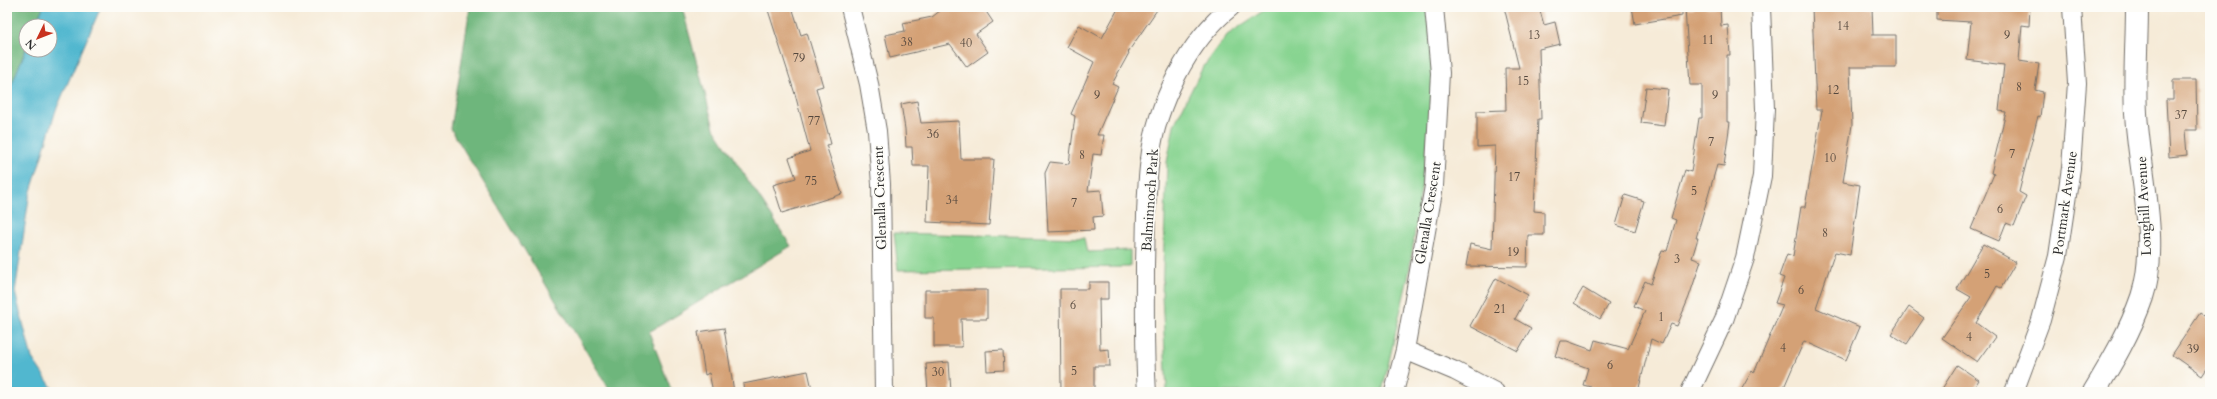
<svg xmlns="http://www.w3.org/2000/svg" width="2217" height="399" font-family="Cardo,serif">
<style>
.green{fill:#88d491;stroke:#5a805e}
.forest{fill:#6eb67b;stroke:#4c7053}
.water{fill:#51b7cf;stroke:#3e717d}
.building{fill:#d4a176}
.lines{fill:none;stroke-linecap:round;stroke-linejoin:round}
.minor-casing{stroke:#726e68;stroke-width:20}
.tertiary-casing{stroke:#726e68;stroke-width:24}
.minor{stroke:#fff;stroke-width:18}
.tertiary{stroke:#fff;stroke-width:22}
.labels{text-anchor:middle;dominant-baseline:central;stroke-width:3.5;stroke-linejoin:round;paint-order:stroke}
.number-label{font-size:12px;fill:#55483e}
.street-label{font-size:14px;fill:#2b2b2b;stroke:#fdfcf7}
</style>
<rect width="100%" height="100%" fill="#fdfcf7"/>
<filter id="ink" filterUnits="userSpaceOnUse"><feTurbulence type="fractalNoise" baseFrequency=".025" numOctaves="2"/><feDisplacementMap in="SourceGraphic" scale="8" xChannelSelector="R" yChannelSelector="G"/><feConvolveMatrix kernelMatrix="1 2 1 2 8 2 1 2 1" color-interpolation-filters="sRGB"/></filter>
<filter id="wash" filterUnits="userSpaceOnUse"><feTurbulence type="fractalNoise" baseFrequency=".012" numOctaves="4" result="noise"/><feDisplacementMap in="SourceGraphic" scale="16" xChannelSelector="R" yChannelSelector="G"/><feGaussianBlur stdDeviation="0.9" result="paint"/><feColorMatrix in="noise" values="0 0 0 0 0 0 0 0 0 0 0 0 0 0 0 0 0 1.4 0 .05"/><feComposite in="paint" operator="in"/></filter>
<g filter="url(#wash)">
<rect width="100%" height="100%" fill="#f6ebd8"/>
<path class="green" d="M 1269,7 L 1429,7 L 1437,38 L 1426,154 L 1409,273 L 1382,392 L 1167,392 L 1162,296 L 1167,162 L 1174,125 L 1202,69 L 1227,35 Z
M 894,233 L 1084,238 L 1087,252 L 1130,250 L 1130,267 L 898,270 Z"/>
<path class="forest" d="M 7,7 L 43,7 L 35,26 L 26,26 L 26,49 L 7,96 Z
M 470,7 L 682,7 L 714,128 L 791,246 L 649,332 L 672,392 L 611,392 L 451,129 Z"/>
<path class="water" d="M 43,7 L 101,7 L 56,110 L 29,198 L 15,292 L 32,358 L 55,392 L 7,392 L 7,96 L 26,49 L 50,50 L 50,26 L 35,26 Z"/>
<g id="blocks">
<path class="building" d="M 767,7 L 792,7 L 801,35 L 807,33 L 823,86 L 816,88 L 831,144 L 826,145 L 842,194 L 782,213 L 773,185 L 796,178 L 789,158 L 810,151 L 795,94 Z
M 945,7 L 983,7 L 993,22 L 976,34 L 988,52 L 967,67 L 950,44 L 890,58 L 885,35 L 905,31 L 903,23 L 932,17 Z
M 1119,7 L 1159,7 L 1128,52 L 1129,53 L 1112,84 L 1118,87 L 1097,135 L 1104,135 L 1101,155 L 1093,154 L 1088,191 L 1101,190 L 1103,216 L 1093,217 L 1094,230 L 1048,232 L 1045,173 L 1050,162 L 1069,164 L 1075,116 L 1071,114 L 1094,62 L 1067,47 L 1079,25 L 1102,38 Z
M 1504,7 L 1539,7 L 1544,25 L 1555,22 L 1560,44 L 1539,49 L 1541,119 L 1538,119 L 1534,211 L 1544,212 L 1544,235 L 1528,235 L 1527,267 L 1466,266 L 1470,244 L 1492,249 L 1495,146 L 1477,147 L 1477,111 L 1506,110 L 1505,68 L 1519,68 Z
M 1632,7 L 1682,7 L 1682,16 L 1635,24 Z
M 1720,7 L 1721,26 L 1728,25 L 1730,55 L 1727,55 L 1727,122 L 1730,122 L 1724,166 L 1717,165 L 1696,238 L 1698,238 L 1692,258 L 1701,261 L 1689,297 L 1677,326 L 1671,324 L 1662,344 L 1651,339 L 1638,392 L 1610,392 L 1583,385 L 1588,368 L 1555,356 L 1560,341 L 1567,341 L 1592,350 L 1595,340 L 1628,349 L 1645,311 L 1634,306 L 1645,281 L 1651,284 L 1662,250 L 1667,251 L 1676,220 L 1671,218 L 1685,170 L 1691,172 L 1699,118 L 1702,118 L 1702,85 L 1690,85 L 1685,8 Z
M 1812,7 L 1872,7 L 1873,35 L 1896,35 L 1896,67 L 1850,67 L 1852,125 L 1843,182 L 1860,185 L 1850,255 L 1835,252 L 1816,308 L 1860,327 L 1846,360 L 1804,341 L 1782,392 L 1740,392 L 1752,371 L 1754,373 L 1783,305 L 1775,303 L 1784,278 L 1779,276 L 1787,254 L 1793,256 L 1801,207 L 1805,207 L 1822,110 L 1816,110 Z
M 1937,7 L 2030,7 L 2029,26 L 2022,25 L 2019,61 L 2039,64 L 2035,90 L 2043,92 L 2040,117 L 2038,116 L 2019,192 L 2026,196 L 2014,226 L 2006,223 L 1999,241 L 1971,229 L 1994,174 L 1991,173 L 2006,112 L 1999,111 L 2004,65 L 1967,60 L 1971,22 L 1937,20 Z
M 2173,80 L 2196,80 L 2197,130 L 2185,130 L 2187,155 L 2169,157 L 2166,100 L 2173,100 Z
M 1646,87 L 1668,89 L 1664,126 L 1641,123 Z
M 917,101 L 921,123 L 959,121 L 961,159 L 994,159 L 989,225 L 927,222 L 929,166 L 913,166 L 912,147 L 906,147 L 905,129 L 901,104 Z
M 1625,195 L 1644,201 L 1635,231 L 1616,225 Z
M 1983,244 L 2016,262 L 2001,288 L 1997,286 L 1976,323 L 1995,337 L 1977,362 L 1942,338 L 1971,297 L 1957,289 Z
M 1496,278 L 1528,295 L 1515,319 L 1531,328 L 1518,351 L 1470,326 Z
M 1089,282 L 1108,282 L 1108,299 L 1099,299 L 1100,350 L 1109,349 L 1110,366 L 1094,366 L 1094,392 L 1061,392 L 1060,289 L 1089,289 Z
M 1583,288 L 1609,304 L 1600,319 L 1574,303 Z
M 925,290 L 987,290 L 987,319 L 961,319 L 962,347 L 934,347 L 934,318 L 925,318 Z
M 1909,307 L 1924,318 L 1907,344 L 1891,334 Z
M 2200,313 L 2210,320 L 2210,364 L 2202,376 L 2172,355 Z
M 724,328 L 734,392 L 713,392 L 709,373 L 705,375 L 698,332 Z
M 1003,350 L 1004,370 L 987,371 L 986,351 Z
M 949,362 L 951,392 L 928,392 L 926,364 Z
M 1957,365 L 1979,380 L 1971,392 L 1940,392 Z
M 808,371 L 812,389 L 797,392 L 744,392 L 743,384 Z"/>
</g>
</g>
<g filter="url(#ink)">
<use href="#blocks" fill-opacity="0" stroke="#726e68" stroke-width="1"/>
<g class="lines">
<g class="minor-casing">
<path id="minor" d="M 850,7 L 869,84 L 877,131 L 881,184 L 884,392
M 1405,350 L 1455,371 L 1495,392
M 1147,392 C 1144,350 1145,307 1145,265 C 1146,230 1145,194 1150,159 C 1156,105 1188,41 1231,7
M 1394,392 L 1405,350 L 1434,186 L 1440,73 L 1434,7
M 1690,392 L 1724,320 L 1745,258 L 1762,176 L 1765,109 L 1761,7
M 2014,392 L 2041,320 L 2058,256 L 2071,168 L 2077,83 L 2072,7"/>
</g>
<g class="tertiary-casing">
<path id="tertiary" d="M 2094,392 C 2112,362 2130,332 2142,297 C 2160,243 2139,170 2136,113 C 2134,78 2137,42 2137,7"/>
</g>
<use href="#minor" class="minor"/>
<use href="#tertiary" class="tertiary"/>
</g>
</g>
<g class="labels">
<g class="number-label">
<text x="1843" y="26">14</text>
<text x="1534" y="35">13</text>
<text x="2007" y="35">9</text>
<text x="1708" y="40">11</text>
<text x="907" y="42">38</text>
<text x="966" y="43">40</text>
<text x="799" y="58">79</text>
<text x="1523" y="81">15</text>
<text x="2019" y="87">8</text>
<text x="1833" y="90">12</text>
<text x="1097" y="95">9</text>
<text x="1715" y="95">9</text>
<text x="2181" y="115">37</text>
<text x="814" y="121">77</text>
<text x="933" y="134">36</text>
<text x="1711" y="142">7</text>
<text x="2012" y="154">7</text>
<text x="1082" y="155">8</text>
<text x="1830" y="158">10</text>
<text x="1514" y="177">17</text>
<text x="811" y="181">75</text>
<text x="1694" y="191">5</text>
<text x="952" y="200">34</text>
<text x="1074" y="203">7</text>
<text x="2000" y="209">6</text>
<text x="1825" y="233">8</text>
<text x="1513" y="252">19</text>
<text x="1677" y="259">3</text>
<text x="1987" y="274">5</text>
<text x="1801" y="290">6</text>
<text x="1073" y="305">6</text>
<text x="1500" y="309">21</text>
<text x="1661" y="317">1</text>
<text x="1969" y="337">4</text>
<text x="1783" y="348">4</text>
<text x="2193" y="349">39</text>
<text x="1610" y="365">6</text>
<text x="1074" y="371">5</text>
<text x="938" y="372">30</text>
</g>
<g class="street-label">
<text transform="translate(880 198) rotate(-92)">Glenalla Crescent</text>
<text transform="translate(1150 200) rotate(-86)">Balminnoch Park</text>
<text transform="translate(2065 203) rotate(-82)">Portmark Avenue</text>
<text transform="translate(2144 206) rotate(-93)">Longhill Avenue</text>
<text transform="translate(1428 213) rotate(-81)">Glenalla Crescent</text>
</g>
</g>
<rect width="2217" height="399" fill="none" stroke="#fdfcf7" stroke-width="24"/>
<g transform="translate(38 38) rotate(227)"><circle r="19" fill="#fdfcf7" stroke="#a9a8a5"/>
<path d="M0-3L7 15L0 10L-7 15Z" fill="#c8321e"/>
<text y="-6" font-size="11" font-weight="bold" text-anchor="middle" fill="#2b2b2b">N</text>
</g>
</svg>
